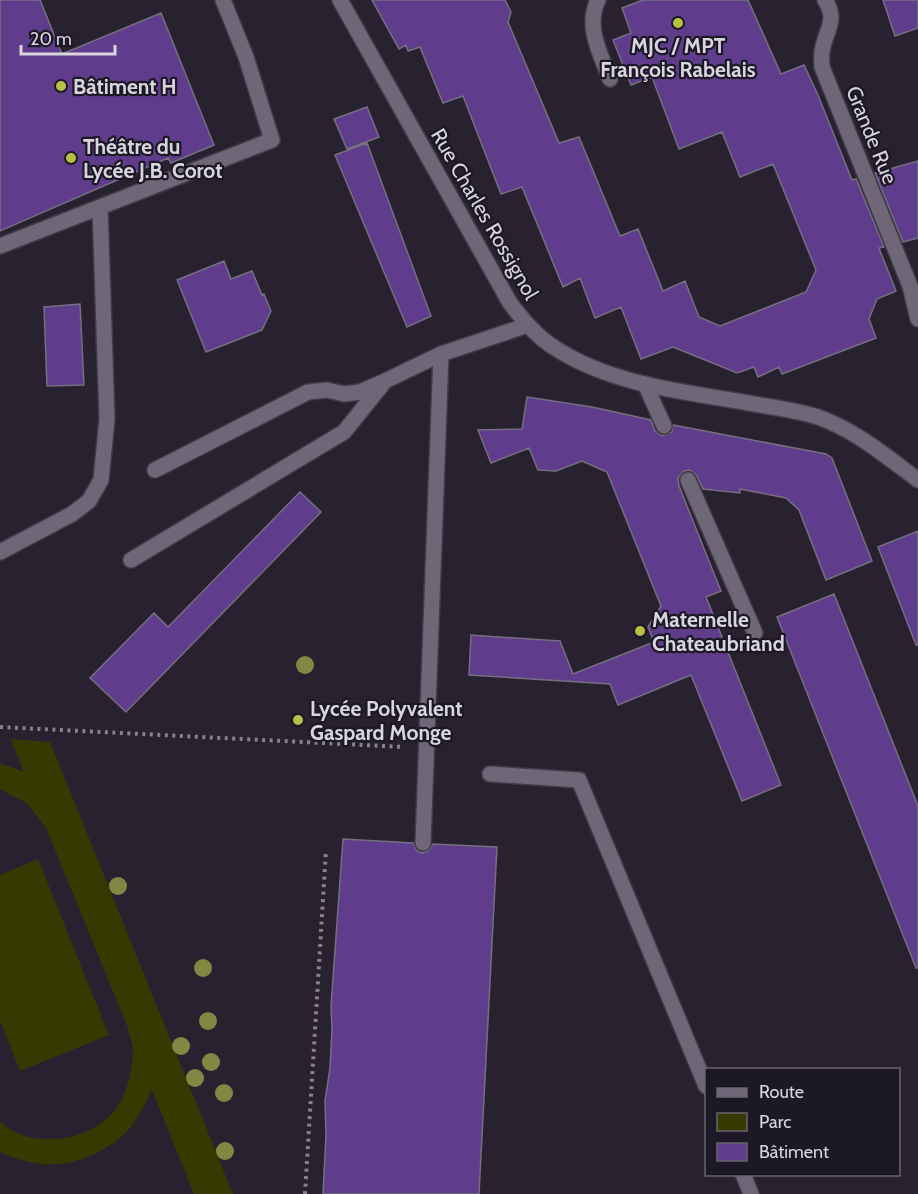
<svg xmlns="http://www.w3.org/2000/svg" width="918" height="1194" font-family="Cabin,sans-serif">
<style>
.green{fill:#363900}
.building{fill:#603d8c;stroke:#756f80;stroke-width:1.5}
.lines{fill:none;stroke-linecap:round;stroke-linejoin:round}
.lane-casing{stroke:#403b48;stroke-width:18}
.street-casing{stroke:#403b48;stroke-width:18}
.path{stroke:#86828e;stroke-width:4;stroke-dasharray:3 4.5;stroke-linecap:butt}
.lane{stroke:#6d6778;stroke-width:15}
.street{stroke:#6d6778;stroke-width:15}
.tree{fill:#848742}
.poi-dot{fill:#b9c046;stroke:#1d1826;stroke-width:2}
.labels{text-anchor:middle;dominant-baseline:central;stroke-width:4.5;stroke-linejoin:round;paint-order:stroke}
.poi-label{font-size:21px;font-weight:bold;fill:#d8d5de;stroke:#1d1826;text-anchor:start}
.street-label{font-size:21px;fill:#d8d5de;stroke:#1d1826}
</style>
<rect width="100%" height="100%" fill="#272130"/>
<path class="green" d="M 11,739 L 50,742 L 233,1194 L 194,1194 L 152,1090 C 146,1101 141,1113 134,1123 C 118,1145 86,1162 59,1164 C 39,1166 17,1160 0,1152 L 0,1122 C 5,1125 10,1130 15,1132 C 49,1148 99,1137 119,1104 C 128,1089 133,1068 133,1051 C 133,1044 129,1035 128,1028 L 46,828 L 28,804 L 0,789 L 0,763 L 24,772 Z
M 38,859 L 109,1035 L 20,1071 L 0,1021 L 0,875 Z"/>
<path class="building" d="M 0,0 L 40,0 L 62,54 L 161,13 L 214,145 L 171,163 L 168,158 L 0,231 Z
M 372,0 L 505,0 L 511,12 L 508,22 L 559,143 L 579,137 L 620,236 L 638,229 L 663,291 L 685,281 L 699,317 L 720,326 L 806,292 L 816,270 L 773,164 L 740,177 L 722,132 L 679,149 L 652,77 L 631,85 L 613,40 L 631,33 L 622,8 L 643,0 L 748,0 L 781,74 L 804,65 L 818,95 L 852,180 L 856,179 L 884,247 L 879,248 L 896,291 L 877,299 L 869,319 L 876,338 L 782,374 L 779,367 L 758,377 L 754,367 L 737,373 L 673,347 L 641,359 L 621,307 L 595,318 L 580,278 L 563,287 L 522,187 L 501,194 L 463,96 L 443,103 L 420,47 L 408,51 L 406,45 L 399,49 Z
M 883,0 L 918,0 L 918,28 L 895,36 Z
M 367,107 L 379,137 L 347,149 L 334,119 Z
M 367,143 L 431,316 L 407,327 L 335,155 Z
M 918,161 L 918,238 L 903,242 L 875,173 Z
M 224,261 L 231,279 L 252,271 L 262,295 L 264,294 L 271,311 L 262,330 L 206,352 L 177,280 Z
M 80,304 L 84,385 L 47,386 L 44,307 Z
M 527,397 L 592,407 L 651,420 L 655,431 L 662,436 L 672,432 L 673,425 L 826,454 L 832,458 L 872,561 L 826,580 L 799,510 L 786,498 L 740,489 L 740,493 L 703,489 L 697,476 L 690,470 L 684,471 L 678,478 L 679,486 L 721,591 L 706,597 L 781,785 L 742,801 L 691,675 L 618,705 L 610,684 L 469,675 L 471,635 L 560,641 L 573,674 L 654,642 L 648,627 L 661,606 L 607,472 L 582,461 L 556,471 L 538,470 L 529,448 L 491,463 L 478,430 L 522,429 Z
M 300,492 L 321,512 L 126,712 L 90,678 L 154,613 L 168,627 Z
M 918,531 L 918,645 L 916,645 L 878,547 Z
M 834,594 L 918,806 L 918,968 L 916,968 L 777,617 Z
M 343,839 L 413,843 L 417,851 L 422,853 L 428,851 L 433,844 L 497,847 L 479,1194 L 323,1194 L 326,1135 L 325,1101 L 330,1068 L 332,1029 L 331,1006 Z"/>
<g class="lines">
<g class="lane-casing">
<path id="lane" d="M 598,0 C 585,26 600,53 610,79
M 0,246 L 272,140 L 246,57 L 223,0
M 645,384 L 664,426
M 155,470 L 308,392 L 327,390 L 344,394 L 360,392 L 383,382
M 688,480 L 755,633
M 0,552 L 72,514 L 89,501 L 101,480 L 107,419 L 100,208
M 131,560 L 344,432 L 385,381 L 441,354 L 528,325
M 490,774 L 579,780 L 706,1086
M 423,843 L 441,354
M 743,1174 L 751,1194"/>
</g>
<g class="street-casing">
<path id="street" d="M 340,0 L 510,303 C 523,320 537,337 555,348 C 615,387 691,392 760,405 C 779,408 799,411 818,417 C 855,430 887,457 918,480
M 825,0 C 839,21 824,32 822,52 C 821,57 822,62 822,67 L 910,286 L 918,319"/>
</g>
<path class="path" d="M 0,727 L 404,747
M 305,1194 L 326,850"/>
<use href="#lane" class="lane"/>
<use href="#street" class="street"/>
</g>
<g class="tree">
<circle cx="305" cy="665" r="9"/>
<circle cx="118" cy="886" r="9"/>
<circle cx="203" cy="968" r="9"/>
<circle cx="208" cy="1021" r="9"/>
<circle cx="181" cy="1046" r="9"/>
<circle cx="211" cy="1062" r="9"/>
<circle cx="195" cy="1078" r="9"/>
<circle cx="224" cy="1093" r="9"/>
<circle cx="225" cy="1151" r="9"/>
</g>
<g class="poi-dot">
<circle cx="678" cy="23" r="6"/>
<circle cx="61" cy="86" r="6"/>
<circle cx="71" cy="158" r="6"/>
<circle cx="640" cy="631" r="6"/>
<circle cx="298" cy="720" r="6"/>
</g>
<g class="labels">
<g class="poi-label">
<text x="678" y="45" text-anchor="middle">MJC / MPT<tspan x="678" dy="24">François Rabelais</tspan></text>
<text x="73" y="86">Bâtiment H</text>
<text x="83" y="146">Théâtre du<tspan x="83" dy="24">Lycée J.B. Corot</tspan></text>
<text x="652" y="619">Maternelle<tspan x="652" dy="24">Chateaubriand</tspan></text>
<text x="310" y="708">Lycée Polyvalent<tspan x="310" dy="24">Gaspard Monge</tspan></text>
</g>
<g class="street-label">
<text transform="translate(872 135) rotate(68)">Grande Rue</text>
<text transform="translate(485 214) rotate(60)">Rue Charles Rossignol</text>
</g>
</g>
<rect x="705" y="1068" width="195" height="108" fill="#1d1826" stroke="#686470" stroke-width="1.5"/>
<rect x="717" y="1088" width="30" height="9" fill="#6d6778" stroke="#686470" stroke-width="1.5"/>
<text x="759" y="1098" font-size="18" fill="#d8d5de">Route</text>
<rect x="717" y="1113" width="30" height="18" fill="#363900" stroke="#686470" stroke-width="1.5"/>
<text x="759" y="1128" font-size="18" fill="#d8d5de">Parc</text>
<rect x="717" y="1143" width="30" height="18" fill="#603d8c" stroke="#686470" stroke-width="1.5"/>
<text x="759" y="1158" font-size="18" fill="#d8d5de">Bâtiment</text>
<path d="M21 45v9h94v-9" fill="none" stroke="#d8d5de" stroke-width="3"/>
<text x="30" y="45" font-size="18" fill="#d8d5de" stroke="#1d1826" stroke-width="4.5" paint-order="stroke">20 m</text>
</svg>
